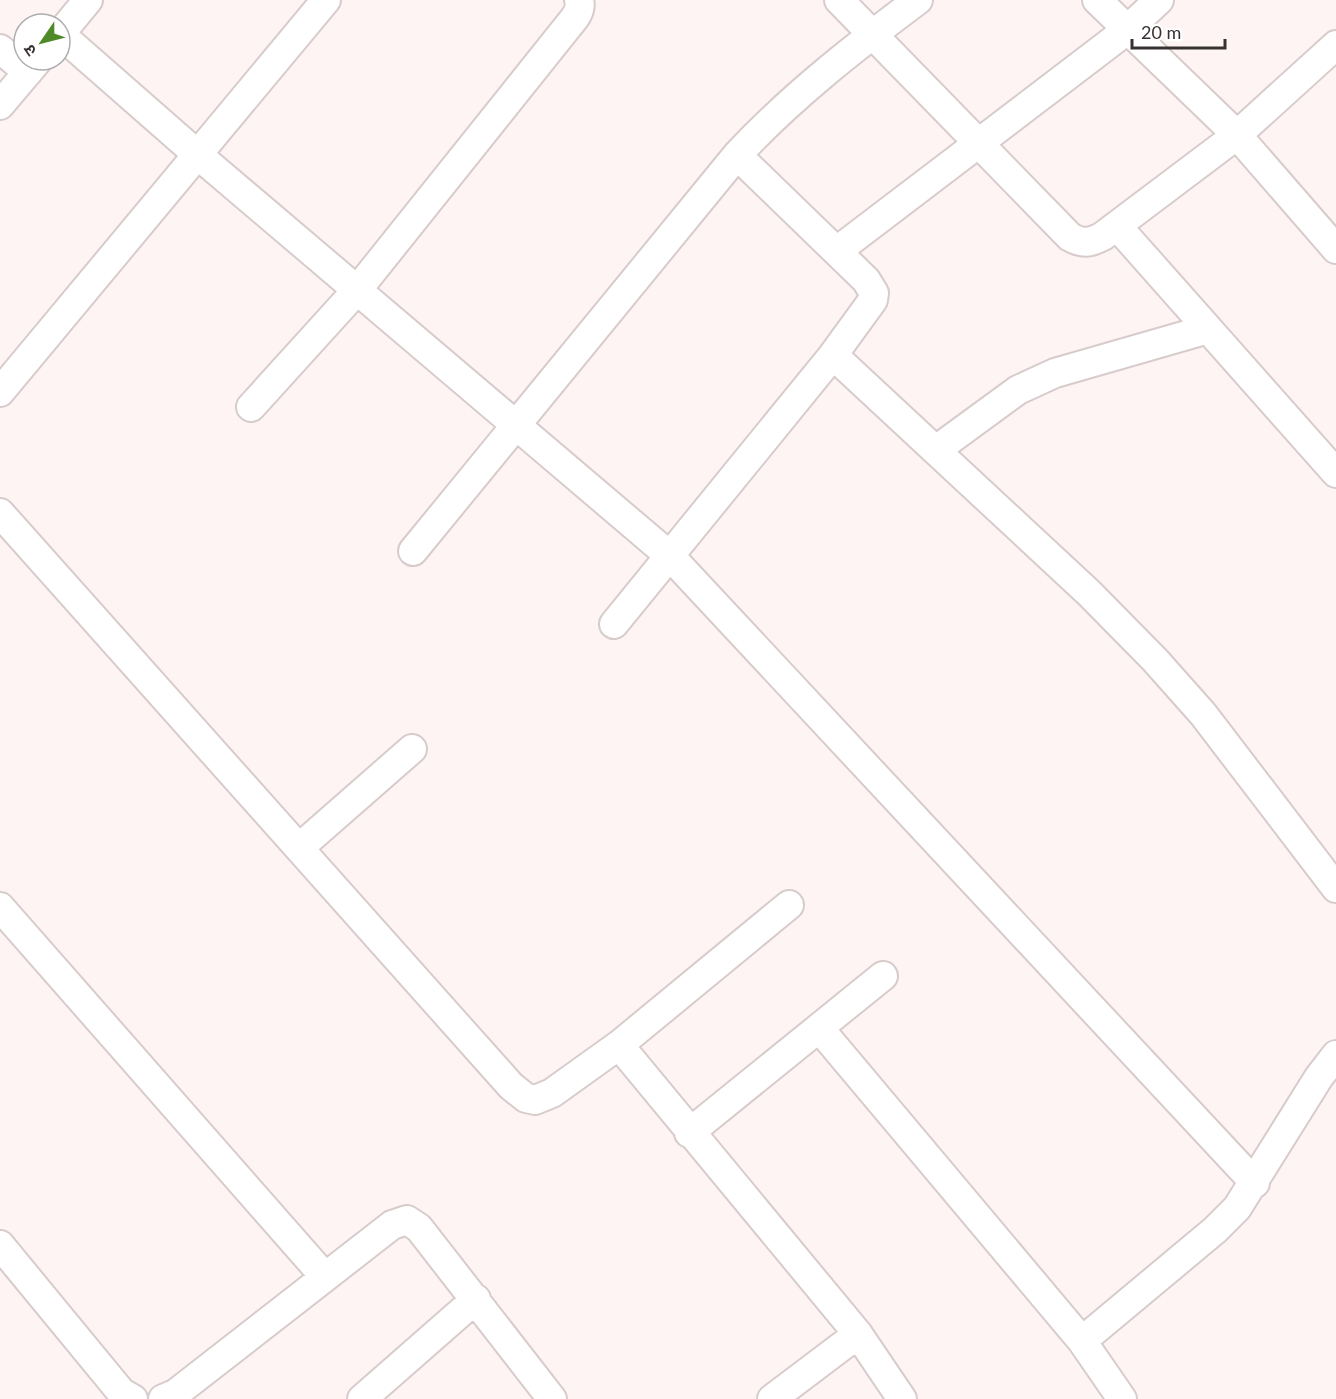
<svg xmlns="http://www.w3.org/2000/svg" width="1336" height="1399" font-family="Lato,'Noto Sans Devanagari',sans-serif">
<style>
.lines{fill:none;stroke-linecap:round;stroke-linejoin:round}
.minor-casing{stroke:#d8cbcb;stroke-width:32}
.minor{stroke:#fff;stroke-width:28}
</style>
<rect width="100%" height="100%" fill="#fef4f4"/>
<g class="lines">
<g class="minor-casing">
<path id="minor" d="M 839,0 L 1070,237 C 1083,244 1090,243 1103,236 L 1237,135 L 1336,45
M 1097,0 L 1237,135 L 1336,249
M 60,34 L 198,155 L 670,556 L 1255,1183
M 60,34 L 88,0
M 0,49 L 28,72
M 0,105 L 38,60
M 1117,226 L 1336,473
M 837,251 L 1127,30 L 1159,0
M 833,355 L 1089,593 L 1155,660 L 1203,714 L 1336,888
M 0,392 L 326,0
M 251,407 L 358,289 L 569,25 C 575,18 582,10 579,0
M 936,450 L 1018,390 L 1055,373 L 1208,329
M 0,513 L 511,1086 L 526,1098 L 535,1100 L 552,1093 L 619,1045 L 789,905
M 413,551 L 737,155 C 791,97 855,47 918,0
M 614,624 L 833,355 L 873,300 L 874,293 L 866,280 L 737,155
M 299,848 L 412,749
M 0,907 L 325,1277
M 819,1028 L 1082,1341 L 1122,1399
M 619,1045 L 858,1334 L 902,1399
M 689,1133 L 883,976
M 0,1245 L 121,1392 L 133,1399
M 1082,1341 L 1215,1230 L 1237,1208 L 1319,1077 L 1336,1055
M 163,1399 L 175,1394 L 392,1225 L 407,1220 L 419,1228 L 552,1399
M 362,1399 L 476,1299
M 772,1399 L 858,1334"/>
</g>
<use href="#minor" class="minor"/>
</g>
<g transform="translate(42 42) rotate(235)"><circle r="28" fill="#ffffff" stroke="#afadad" stroke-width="1.5"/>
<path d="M0-4.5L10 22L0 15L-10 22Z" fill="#4f8a28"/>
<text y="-9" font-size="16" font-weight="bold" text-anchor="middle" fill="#373132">उ</text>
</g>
<path d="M1132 39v9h93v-9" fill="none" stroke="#373132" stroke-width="3"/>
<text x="1141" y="39" font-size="18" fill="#373132" stroke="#ffffff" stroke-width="4.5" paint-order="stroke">20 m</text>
</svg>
